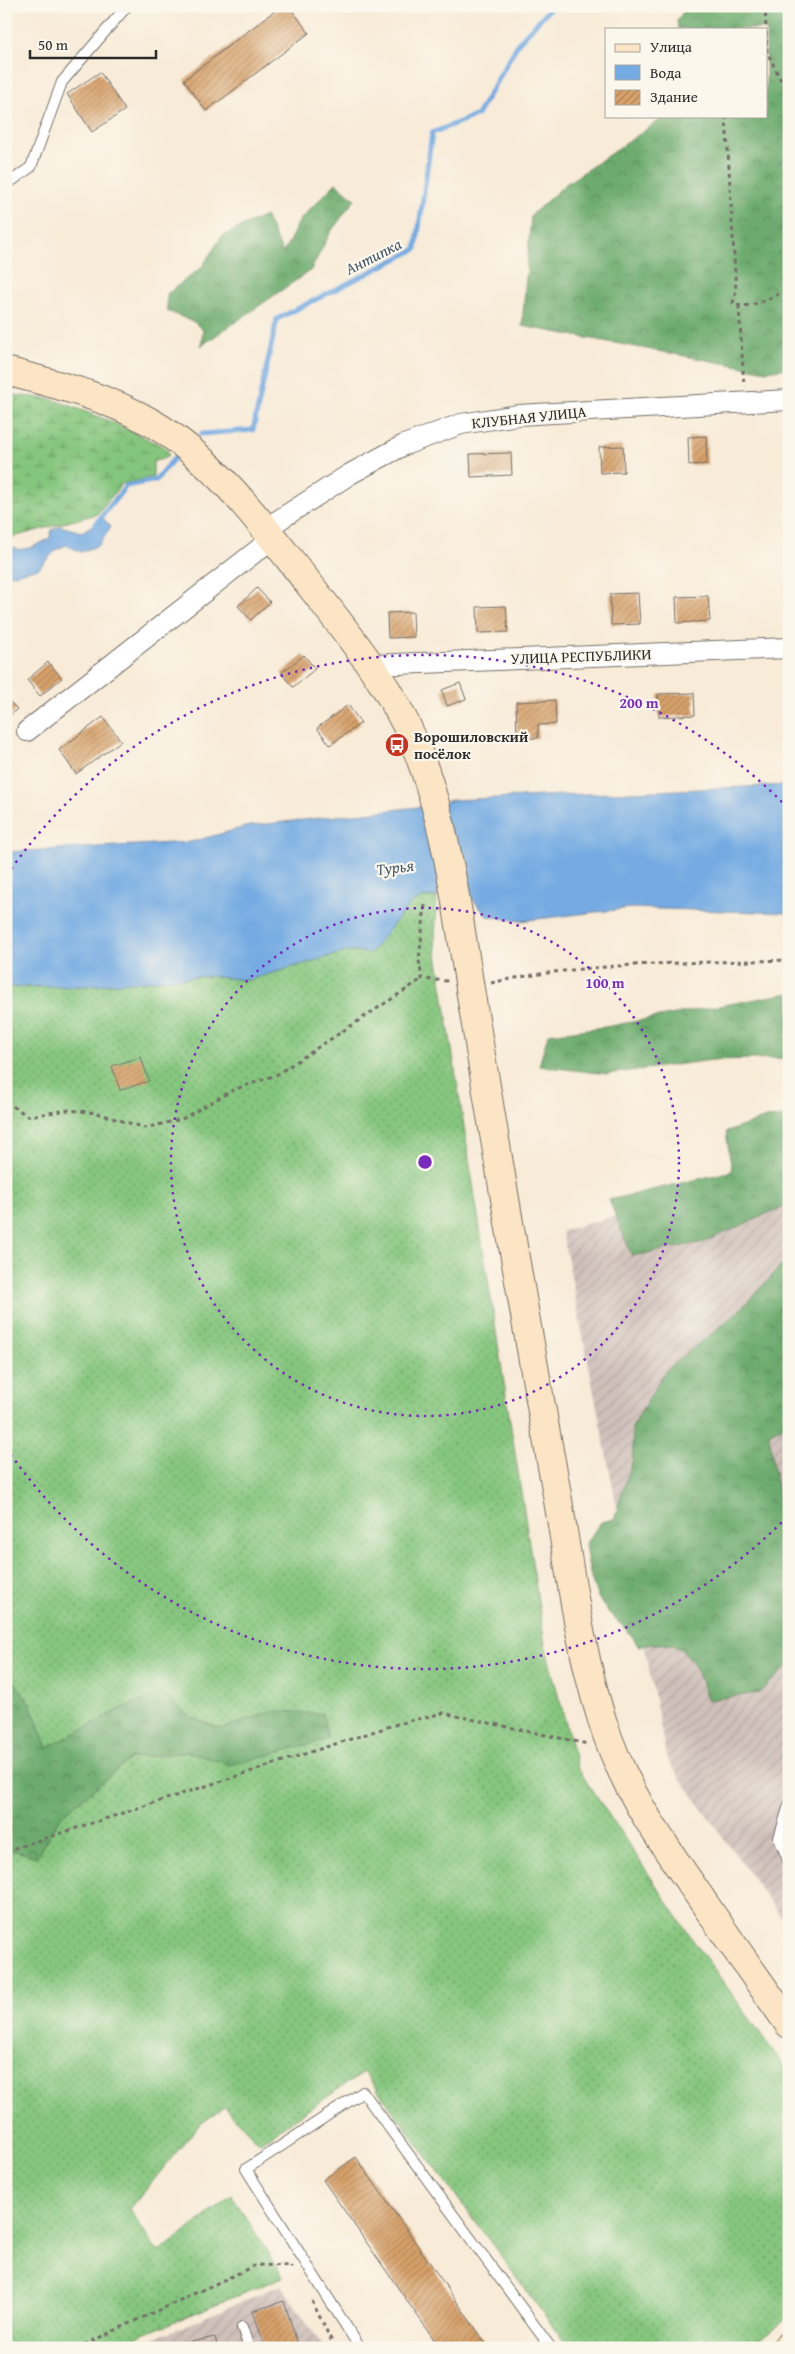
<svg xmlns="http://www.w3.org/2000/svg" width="795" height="2354" font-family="'Gentium Book Plus',serif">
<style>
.industrial{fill:url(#industrial-furrows)}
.grass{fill:url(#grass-dots);stroke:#587854}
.forest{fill:url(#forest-crowns);stroke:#4c6b4c}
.wetland{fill:url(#wetland-marsh);stroke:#587854}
.water{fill:#74abe2;stroke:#506b86}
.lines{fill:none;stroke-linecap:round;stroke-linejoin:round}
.stream{stroke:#74abe2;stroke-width:5}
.building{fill:url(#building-hatch)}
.lane-casing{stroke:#736e67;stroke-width:12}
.street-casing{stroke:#736e67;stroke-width:22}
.secondary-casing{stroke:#736e67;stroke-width:30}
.path{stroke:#736e67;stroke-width:3;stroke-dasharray:4 4;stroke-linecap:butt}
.lane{stroke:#fff;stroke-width:10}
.street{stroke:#fff;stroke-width:20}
.secondary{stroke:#fce5c4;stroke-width:28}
.ring{fill:none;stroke:#7b2cbf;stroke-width:2.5;stroke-dasharray:2.5 5}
.labels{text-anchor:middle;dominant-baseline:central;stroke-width:4.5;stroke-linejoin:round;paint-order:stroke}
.street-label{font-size:15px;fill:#2b2b2b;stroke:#fbf7ec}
.poi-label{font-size:15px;font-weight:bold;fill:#2b2b2b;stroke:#fbf7ec;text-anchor:start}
.water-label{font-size:16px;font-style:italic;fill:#45586b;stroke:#fbf7ec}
.centre{fill:#7b2cbf;stroke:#fbf7ec;stroke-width:2.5}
.ring-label{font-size:15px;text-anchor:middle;font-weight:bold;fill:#7b2cbf;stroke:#fbf7ec;stroke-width:4.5;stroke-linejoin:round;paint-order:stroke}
</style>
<defs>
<pattern id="industrial-furrows" width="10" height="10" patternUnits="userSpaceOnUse" patternTransform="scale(1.25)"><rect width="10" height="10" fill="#cfc0ba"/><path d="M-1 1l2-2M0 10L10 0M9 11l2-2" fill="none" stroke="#b2a5a0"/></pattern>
<pattern id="grass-dots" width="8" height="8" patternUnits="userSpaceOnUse" patternTransform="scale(1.25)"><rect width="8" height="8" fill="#85c67e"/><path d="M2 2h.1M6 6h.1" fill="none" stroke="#6da167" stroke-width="1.8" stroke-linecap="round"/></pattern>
<pattern id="forest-crowns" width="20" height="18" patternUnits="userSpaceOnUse" patternTransform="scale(1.25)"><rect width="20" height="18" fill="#6cab6d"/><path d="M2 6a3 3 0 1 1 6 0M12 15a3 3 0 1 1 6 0" fill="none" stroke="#598b5a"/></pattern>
<pattern id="wetland-marsh" width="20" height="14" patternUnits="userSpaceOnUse" patternTransform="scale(1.25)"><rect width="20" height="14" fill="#85c67e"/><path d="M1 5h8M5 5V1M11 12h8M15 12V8" fill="none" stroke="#6da167"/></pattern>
<pattern id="building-hatch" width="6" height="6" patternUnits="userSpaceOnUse" patternTransform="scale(1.25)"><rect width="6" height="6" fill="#d7a16a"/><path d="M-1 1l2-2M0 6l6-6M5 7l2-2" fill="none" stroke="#af8357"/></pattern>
</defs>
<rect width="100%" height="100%" fill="#fbf7ec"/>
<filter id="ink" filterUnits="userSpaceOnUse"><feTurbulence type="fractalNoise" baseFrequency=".02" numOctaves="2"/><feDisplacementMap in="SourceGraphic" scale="10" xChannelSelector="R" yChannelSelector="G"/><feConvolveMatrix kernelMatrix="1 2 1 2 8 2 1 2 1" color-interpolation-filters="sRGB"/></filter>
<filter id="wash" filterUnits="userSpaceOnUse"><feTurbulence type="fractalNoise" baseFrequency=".0096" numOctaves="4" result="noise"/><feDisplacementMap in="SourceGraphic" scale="20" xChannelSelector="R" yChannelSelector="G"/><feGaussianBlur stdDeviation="1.12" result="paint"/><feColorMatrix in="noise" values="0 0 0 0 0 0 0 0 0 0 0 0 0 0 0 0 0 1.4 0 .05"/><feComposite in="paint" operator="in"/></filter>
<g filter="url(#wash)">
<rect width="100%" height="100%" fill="#f8ebd7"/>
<path class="industrial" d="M 789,1166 L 789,1928 L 667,1760 L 562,1231 Z
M 281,2285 L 324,2348 L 132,2348 Z"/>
<path class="grass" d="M 437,897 L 435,941 L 545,1645 L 578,1769 L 695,1943 L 789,2073 L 789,2317 L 749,2348 L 569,2348 L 364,2072 L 259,2143 L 224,2107 L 198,2126 L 130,2209 L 158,2253 L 232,2195 L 283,2277 L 110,2348 L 6,2348 L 6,1848 L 36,1857 L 60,1817 L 131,1758 L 189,1752 L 230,1765 L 328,1739 L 273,1711 L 222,1729 L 192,1718 L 163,1694 L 127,1706 L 47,1748 L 30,1704 L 6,1670 L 6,987 L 83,986 L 207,976 L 248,980 L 348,951 L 370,953 L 409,905 L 421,898 Z"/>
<path class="forest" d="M 688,6 L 789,6 L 789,368 L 766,371 L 522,326 L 531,215 L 566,184 L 666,116 L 766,116 L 766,29 L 678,29 L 677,20 Z
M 336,183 L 355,199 L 330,233 L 311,270 L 201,346 L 203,330 L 194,322 L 167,311 L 167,294 L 202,267 L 222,236 L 265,216 L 283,253 L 301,218 Z
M 789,993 L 789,1058 L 713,1060 L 607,1074 L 539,1066 L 548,1034 L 605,1027 Z
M 789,1117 L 789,1204 L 704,1242 L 632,1256 L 609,1200 L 732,1171 L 726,1132 L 766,1118 Z
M 783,1264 L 789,1265 L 789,1423 L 769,1434 L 782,1523 L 789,1536 L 789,1665 L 759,1693 L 707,1700 C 701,1680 696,1658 677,1647 C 667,1641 649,1645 638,1646 C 628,1626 613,1621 602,1604 C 591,1587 588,1564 585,1544 L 601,1522 L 614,1519 L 633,1458 L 632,1427 L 665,1371 L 739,1311 Z
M 6,1670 L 30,1704 L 47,1748 L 127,1706 L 163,1693 L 192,1718 L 222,1729 L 273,1711 L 322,1713 L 328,1739 L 230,1765 L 189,1752 L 131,1758 L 60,1817 L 36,1857 L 6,1848 Z"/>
<path class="wetland" d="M 6,394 L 52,399 L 110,421 L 166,448 L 169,456 L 153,462 L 153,477 L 122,484 L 97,514 L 6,539 Z"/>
<path class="water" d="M 103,518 L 111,527 L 99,545 L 81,552 L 66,545 L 56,550 L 39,568 L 6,576 L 6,542 L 18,550 L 30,548 L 49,539 L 52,530 L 60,526 L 82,532 Z
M 789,785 L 789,913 L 631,908 L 520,921 L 487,916 L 467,893 L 421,898 L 409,905 L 370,953 L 348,951 L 248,980 L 207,976 L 83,986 L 6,987 L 6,852 L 191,842 L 249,826 L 418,807 L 453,800 Z"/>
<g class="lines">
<path class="stream" d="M 201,434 L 253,430 L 277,319 L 416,249 L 432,133 L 477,115 L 519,42 L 552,6
M 94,526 L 126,486 L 156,480 L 176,456"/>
</g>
<g id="blocks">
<path class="building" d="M 281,6 L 289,6 L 309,33 L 206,111 L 184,80 Z
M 100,72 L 125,110 L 92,132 L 67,94 Z
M 706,436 L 707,464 L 689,465 L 688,437 Z
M 623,446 L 624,472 L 600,473 L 599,447 Z
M 511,453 L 512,475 L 471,477 L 470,454 Z
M 785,583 L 789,583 L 789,617 L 786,617 Z
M 257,588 L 270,602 L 251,620 L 238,606 Z
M 638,593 L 640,624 L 611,625 L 610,594 Z
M 708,596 L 710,621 L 677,623 L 676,597 Z
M 506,606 L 508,632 L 478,633 L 477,607 Z
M 413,612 L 414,637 L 388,638 L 387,613 Z
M 304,655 L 315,669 L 293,687 L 281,673 Z
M 48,662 L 62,678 L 40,696 L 27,680 Z
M 460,683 L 466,699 L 447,706 L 442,690 Z
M 694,693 L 695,715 L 659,717 L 658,694 Z
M 6,698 L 17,709 L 6,719 Z
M 555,700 L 556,724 L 538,725 L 538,738 L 517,739 L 516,702 Z
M 348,705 L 361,723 L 330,745 L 317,728 Z
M 103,717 L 121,741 L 76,774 L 59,750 Z
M 141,1057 L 149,1081 L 120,1090 L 112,1066 Z
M 356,2157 L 489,2348 L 440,2348 L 323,2180 Z
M 284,2301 L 299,2348 L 265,2348 L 253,2311 Z
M 215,2337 L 218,2348 L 186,2348 L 185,2343 Z"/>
</g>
</g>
<g filter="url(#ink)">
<use href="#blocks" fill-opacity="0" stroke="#736e67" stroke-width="1"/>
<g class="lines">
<g class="lane-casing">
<path id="lane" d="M 6,185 L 31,167 L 62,82 L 127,6
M 789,1805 L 779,1838 L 789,1862
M 242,2327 L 249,2348
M 360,2348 L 246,2169 L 363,2092 L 551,2348"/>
</g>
<g class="street-casing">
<path id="street" d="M 265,529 L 350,474 L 404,445 L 461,424 L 518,415 L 789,400
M 372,665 L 789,648
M 27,731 L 273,538"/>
</g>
<g class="secondary-casing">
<path id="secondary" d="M 6,371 C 56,384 107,397 152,423 C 218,462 266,530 313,589 C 350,637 390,685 414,742 C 450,828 460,933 476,1025 C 501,1178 527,1330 555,1483 C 569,1562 578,1644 602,1720 C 624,1790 659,1838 700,1897 C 729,1940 759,1982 789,2024
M 786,2348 L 789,2346"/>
</g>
<path class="path" d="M 765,6 L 766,29
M 774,6 L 789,13
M 766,32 L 767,52 L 789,96
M 726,116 L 736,291 L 733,303 C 749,312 773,296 789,289
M 739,306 L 744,386
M 425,905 L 419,960 L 422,979 L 448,981
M 491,983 C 584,962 693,963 789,960
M 6,1102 L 28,1116 L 69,1110 L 97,1113 L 145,1128 L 182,1119 L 233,1090 L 276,1075 L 422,979
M 6,1851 L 397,1724 L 443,1713 L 588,1744
M 312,2301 L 335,2348
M 77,2348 L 256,2265 L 290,2266 L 292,2268"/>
<use href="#lane" class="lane"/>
<use href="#street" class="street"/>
<use href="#secondary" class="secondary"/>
</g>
</g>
<g class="ring">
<circle cx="425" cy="1162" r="254"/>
<path d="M787 1517A507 507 0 0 1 7 1449M7 875A507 507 0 0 1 787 807"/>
</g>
<defs>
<g id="bus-disc" transform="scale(1.25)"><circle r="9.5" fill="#c8321e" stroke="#fbf7ec"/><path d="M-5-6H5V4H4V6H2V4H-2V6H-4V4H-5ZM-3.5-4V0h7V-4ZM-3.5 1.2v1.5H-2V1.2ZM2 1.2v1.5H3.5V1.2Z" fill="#fff"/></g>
</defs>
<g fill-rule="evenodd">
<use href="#bus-disc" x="397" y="745"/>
</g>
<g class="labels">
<g class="street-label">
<text transform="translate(529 417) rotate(-6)">КЛУБНАЯ УЛИЦА</text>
<text transform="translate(581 656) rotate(-2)">УЛИЦА РЕСПУБЛИКИ</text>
</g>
<g class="poi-label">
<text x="414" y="736">Ворошиловский<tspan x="414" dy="17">посёлок</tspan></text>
</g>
<g class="water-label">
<text transform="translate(373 256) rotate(-27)">Антипка</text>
<text transform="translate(395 867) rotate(-7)">Турья</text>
</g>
</g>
<circle cx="425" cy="1162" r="8" class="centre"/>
<g class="ring-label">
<text x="639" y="708">200 m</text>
<text x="605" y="988">100 m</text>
</g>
<rect width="795" height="2354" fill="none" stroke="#fbf7ec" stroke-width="25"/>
<rect x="605" y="28" width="162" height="90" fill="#fbf7ec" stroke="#a8a59f"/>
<rect x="615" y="44" width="25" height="8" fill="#fce5c4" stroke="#a8a59f"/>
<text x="650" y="52" font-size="15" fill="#2b2b2b">Улица</text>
<rect x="615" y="65" width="25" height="15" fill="#74abe2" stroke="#a8a59f"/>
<text x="650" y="78" font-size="15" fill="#2b2b2b">Вода</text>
<rect x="615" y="90" width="25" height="15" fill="url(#building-hatch)" stroke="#a8a59f"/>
<text x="650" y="102" font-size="15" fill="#2b2b2b">Здание</text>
<path d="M30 50v8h126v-8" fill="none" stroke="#2b2b2b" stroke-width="2.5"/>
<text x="38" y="50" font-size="15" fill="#2b2b2b" stroke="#fbf7ec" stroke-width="4" paint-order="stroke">50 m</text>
</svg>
